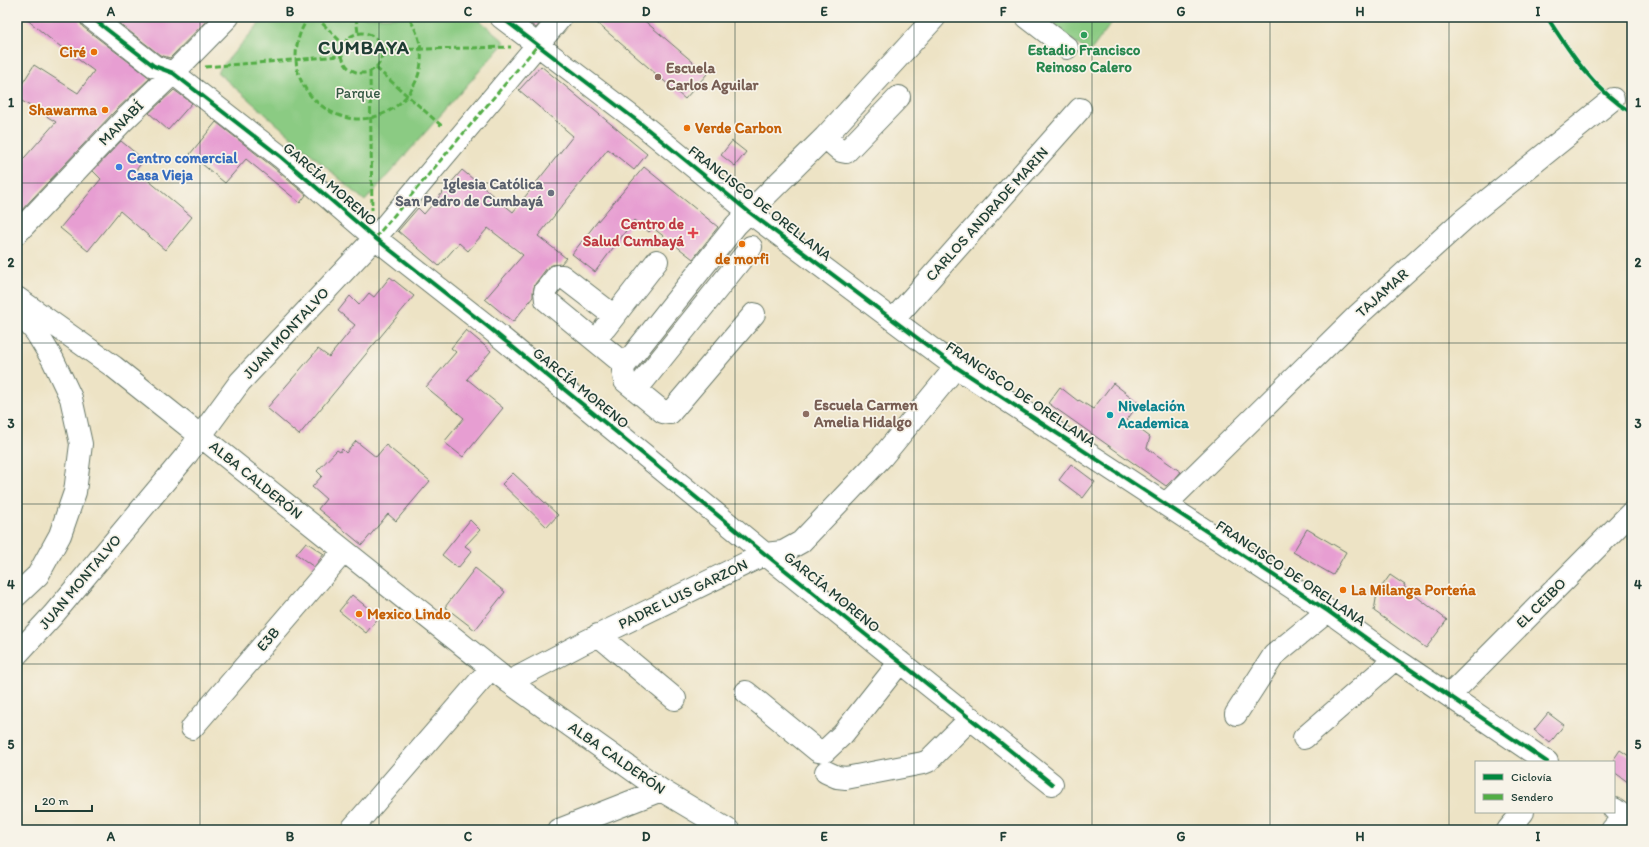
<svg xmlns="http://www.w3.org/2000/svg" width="1649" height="847" font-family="Itim,sans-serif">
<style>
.green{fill:#8bcb83;stroke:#55845c}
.building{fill:#e79ed2}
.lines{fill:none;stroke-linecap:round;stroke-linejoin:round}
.minor-casing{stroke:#677767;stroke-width:24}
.minor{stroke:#fff;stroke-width:22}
.quiet{stroke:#52ad45;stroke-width:3;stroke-dasharray:6 3;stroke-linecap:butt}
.cycleway-casing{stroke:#f7f3e8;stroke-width:6}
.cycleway{stroke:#00873e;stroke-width:4}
.grid{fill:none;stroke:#1f3d34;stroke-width:1;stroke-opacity:0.55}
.leisure-dot{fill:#2e9e5b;stroke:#f7f3e8;stroke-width:1.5}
.food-dot{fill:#e8710a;stroke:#f7f3e8;stroke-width:1.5}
.education-dot{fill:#8d6e63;stroke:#f7f3e8;stroke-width:1.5}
.shop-dot{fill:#3f7fe0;stroke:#f7f3e8;stroke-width:1.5}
.worship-dot{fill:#6b7280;stroke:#f7f3e8;stroke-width:1.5}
.health-dot{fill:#e0444e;stroke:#f7f3e8;stroke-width:1.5}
.culture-dot{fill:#0f9aa8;stroke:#f7f3e8;stroke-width:1.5}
.labels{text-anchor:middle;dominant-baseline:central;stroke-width:3.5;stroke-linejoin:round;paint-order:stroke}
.leisure-label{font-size:15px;font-weight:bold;fill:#27864d;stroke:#f7f3e8}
.food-label{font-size:15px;font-weight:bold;fill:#c56008;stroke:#f7f3e8;text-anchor:start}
.education-label{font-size:15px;font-weight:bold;fill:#785e54;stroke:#f7f3e8;text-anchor:start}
.park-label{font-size:15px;fill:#355944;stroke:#f7f3e8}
.street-label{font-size:15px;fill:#1f3d34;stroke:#f7f3e8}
.shop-label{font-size:15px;font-weight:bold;fill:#366cbe;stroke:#f7f3e8;text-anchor:start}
.worship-label{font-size:15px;font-weight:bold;fill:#5b616d;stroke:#f7f3e8;text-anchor:end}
.health-label{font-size:15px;font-weight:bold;fill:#be3a42;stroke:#f7f3e8;text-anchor:end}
.culture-label{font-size:15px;font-weight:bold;fill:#0d838f;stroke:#f7f3e8;text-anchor:start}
.district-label{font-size:19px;font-weight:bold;letter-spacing:1px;fill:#1f3d34;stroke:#f7f3e8}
.neatline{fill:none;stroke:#1f3d34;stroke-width:1.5}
.grid-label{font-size:13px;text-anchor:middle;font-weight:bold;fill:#1f3d34}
</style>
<rect width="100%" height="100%" fill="#f7f3e8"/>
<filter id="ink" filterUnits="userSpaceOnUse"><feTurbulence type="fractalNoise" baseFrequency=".025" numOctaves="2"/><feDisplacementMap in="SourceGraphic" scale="8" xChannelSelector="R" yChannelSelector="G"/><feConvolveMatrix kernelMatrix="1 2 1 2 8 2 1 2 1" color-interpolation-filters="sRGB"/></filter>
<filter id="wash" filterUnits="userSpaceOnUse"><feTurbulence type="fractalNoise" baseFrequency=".012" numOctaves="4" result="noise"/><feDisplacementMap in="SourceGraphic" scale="16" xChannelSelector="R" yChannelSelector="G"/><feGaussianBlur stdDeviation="0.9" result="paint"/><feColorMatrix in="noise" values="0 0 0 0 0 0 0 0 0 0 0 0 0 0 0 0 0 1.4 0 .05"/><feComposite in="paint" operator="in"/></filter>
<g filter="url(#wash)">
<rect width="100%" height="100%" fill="#ede3c5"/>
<path class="green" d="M 265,17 L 476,17 L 505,42 L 365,201 L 217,72 Z
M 1042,17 L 1116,17 L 1089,53 Z"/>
<g id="blocks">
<path class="building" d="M 24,17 L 79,17 L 80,22 L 83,27 L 150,78 L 114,112 L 17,215 L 17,166 L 56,122 L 17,98 L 17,92 L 34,65 L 78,93 L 94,71 L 49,38 Z
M 111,17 L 210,17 L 170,58 L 160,55 Z
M 522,17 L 545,17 L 536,28 Z
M 590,17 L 640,17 L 707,74 L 685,99 Z
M 541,66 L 647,154 L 634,170 L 608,149 L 538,236 L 566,258 L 561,264 L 552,265 L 547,268 L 535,284 L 533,292 L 533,297 L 513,322 L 485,299 L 523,255 L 488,228 L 468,251 L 459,243 L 439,266 L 398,231 L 418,208 L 424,214 L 462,170 L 513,212 L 573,136 L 519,90 Z
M 174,90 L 192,103 L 168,130 L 149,113 Z
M 216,122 L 273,167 L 306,195 L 300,203 L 246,159 L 225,183 L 190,154 Z
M 121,141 L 144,160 L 136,170 L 192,217 L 165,250 L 120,211 L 88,251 L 60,228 L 101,179 L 93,171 Z
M 732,141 L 746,152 L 735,166 L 721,155 Z
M 644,167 L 718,227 L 693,259 L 653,228 L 649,232 L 634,220 L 595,272 L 572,254 L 597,222 Z
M 390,277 L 414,296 L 299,435 L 267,408 L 318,349 L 329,357 L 355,325 L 338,311 L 350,296 L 359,305 L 369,293 L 374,297 Z
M 466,330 L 491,351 L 467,379 L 503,408 L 463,457 L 444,442 L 464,418 L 426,387 L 456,352 L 451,348 Z
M 1113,383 L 1139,403 L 1127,420 L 1150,437 L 1147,448 L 1181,472 L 1166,486 L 1048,403 L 1060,387 L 1078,401 L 1079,400 L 1093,409 Z
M 356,441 L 376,457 L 386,445 L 430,481 L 396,521 L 388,514 L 362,545 L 318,509 L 326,499 L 312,487 L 322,476 L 317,471 L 337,450 L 340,452 L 342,449 L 346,453 Z
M 1071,464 L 1095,482 L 1083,498 L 1059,480 Z
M 513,473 L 558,515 L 547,527 L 502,484 Z
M 470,520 L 480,530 L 465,546 L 472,551 L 458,568 L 442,555 Z
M 1307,529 L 1346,552 L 1333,575 L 1293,552 Z
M 306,542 L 324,554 L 314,567 L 296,554 Z
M 475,568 L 505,592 L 475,630 L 445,607 Z
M 1390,575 L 1405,585 L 1404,587 L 1447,620 L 1426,648 L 1374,611 L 1377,593 Z
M 352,595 L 379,617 L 366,633 L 339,611 Z
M 1548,713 L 1564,725 L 1550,743 L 1534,730 Z
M 1620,750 L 1632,758 L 1632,785 L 1614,772 L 1614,759 Z"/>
</g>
</g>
<g filter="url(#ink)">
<use href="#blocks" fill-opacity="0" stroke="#677767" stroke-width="1"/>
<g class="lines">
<g class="minor-casing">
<path id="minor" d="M 91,17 L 154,66 L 173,73 L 281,157 L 375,238 L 487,326 L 765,554 L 1052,784
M 501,17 L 640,123 L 749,212 L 956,367 L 1328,611 L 1395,659 L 1547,762
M 1027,17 L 1067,48
M 825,137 L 841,151 L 846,152 L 899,97
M 17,233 L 123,121 L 173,73 L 228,17
M 17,298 L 114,367 L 509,682 L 661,790 L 728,830
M 17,310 L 36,332 L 53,360 L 71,398 L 81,444 L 75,492 L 60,535 L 38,575 L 17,595
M 754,314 L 670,413 L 663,412 L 625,381 L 623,370 L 625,365 L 736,225 L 825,137 L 935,17
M 614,316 L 562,276 L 557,276 L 545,291 L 546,300 L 625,365
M 894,319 L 1080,109
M 605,328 L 657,261
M 636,390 L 751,247
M 1166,504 L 1357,316 L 1463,220 L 1613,99
M 598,635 L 675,699
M 17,654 L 53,615 L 185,457 L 240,382 L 375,238 L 561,17
M 509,682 L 583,643 L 765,554 L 783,552 L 801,542 L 882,457 L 956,367
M 746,692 L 818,751 L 824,752 L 843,734 L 900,662
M 1450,695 L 1632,512
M 1236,714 L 1274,655 L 1328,611
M 192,728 L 344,551
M 1304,738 L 1395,659
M 826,772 L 837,777 L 846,778 L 923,763 L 928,761 L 971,718
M 1614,809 L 1632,822
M 351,830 L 491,668
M 559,830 L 661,790
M 1508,830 L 1523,812
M 1612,830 L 1624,816"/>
</g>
<use href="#minor" class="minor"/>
<path class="quiet" d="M 309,17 C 298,32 294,50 297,69 C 301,84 309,97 322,106 C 377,148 452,80 408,17
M 316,17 L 343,44
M 356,17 L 358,33
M342 53a20 20 0 1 1 40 0a20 20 0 1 1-40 0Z
M 382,50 L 511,47
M 205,67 L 341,56
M 376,68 L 443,127
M 370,72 L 372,210
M 375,238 L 538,45"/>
<g class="cycleway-casing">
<path id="cycleway" d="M 91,17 L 154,66 L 173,73 L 281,157 L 375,238 L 487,326 L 765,554 L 1052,784
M 501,17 L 640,123 L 749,212 L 956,367 L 1328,611 L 1395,659 L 1547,762
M 1547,17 C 1570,53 1595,91 1632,113"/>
</g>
<use href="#cycleway" class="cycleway"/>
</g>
</g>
<path class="grid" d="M 200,17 L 200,830M 379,17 L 379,830M 557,17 L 557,830M 735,17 L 735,830M 914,17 L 914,830M 1092,17 L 1092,830M 1270,17 L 1270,830M 1449,17 L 1449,830M 17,183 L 1632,183M 17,343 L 1632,343M 17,504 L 1632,504M 17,664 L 1632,664"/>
<circle class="leisure-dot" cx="1084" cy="35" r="4"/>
<g class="food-dot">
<circle cx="94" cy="52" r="4"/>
<circle cx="105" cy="110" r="4"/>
<circle cx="687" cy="128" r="4"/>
<circle cx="742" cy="244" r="4"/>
<circle cx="1343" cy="590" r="4"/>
<circle cx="359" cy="614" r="4"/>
</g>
<g class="education-dot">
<circle cx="658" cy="77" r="4"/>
<circle cx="806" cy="414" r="4"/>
</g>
<circle class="shop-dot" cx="119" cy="167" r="4"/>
<circle class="worship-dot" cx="551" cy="193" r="4"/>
<path class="health-dot" d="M691 227h4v4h4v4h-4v4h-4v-4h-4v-4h4z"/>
<circle class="culture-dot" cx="1110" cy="415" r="4"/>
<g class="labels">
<g class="leisure-label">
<text x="1084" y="50">Estadio Francisco<tspan x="1084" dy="17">Reinoso Calero</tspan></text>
</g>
<g class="food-label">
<text x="86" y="52" text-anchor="end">Ciré</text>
<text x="97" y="110" text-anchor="end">Shawarma</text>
<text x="695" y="128">Verde Carbon</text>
<text x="742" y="259" text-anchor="middle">de morfi</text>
<text x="1351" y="590">La Milanga Porteńa</text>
<text x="367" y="614">Mexico Lindo</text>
</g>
<g class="education-label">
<text x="666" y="68">Escuela<tspan x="666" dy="17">Carlos Aguilar</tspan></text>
<text x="814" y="405">Escuela Carmen<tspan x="814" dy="17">Amelia Hidalgo</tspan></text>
</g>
<g class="park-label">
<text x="358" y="93">Parque</text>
</g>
<g class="street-label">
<text transform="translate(121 123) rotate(-45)">MANABÍ</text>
<text transform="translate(330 184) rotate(41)">GARCÍA MORENO</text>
<text transform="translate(760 203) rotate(38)">FRANCISCO DE ORELLANA</text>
<text transform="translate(987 214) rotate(-48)">CARLOS ANDRADE MARIN</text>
<text transform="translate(1382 293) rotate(-42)">TAJAMAR</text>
<text transform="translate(286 333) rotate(-47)">JUAN MONTALVO</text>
<text transform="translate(581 388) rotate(39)">GARCÍA MORENO</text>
<text transform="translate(1021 394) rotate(34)">FRANCISCO DE ORELLANA</text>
<text transform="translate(256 480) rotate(39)">ALBA CALDERÓN</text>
<text transform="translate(1291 573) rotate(34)">FRANCISCO DE ORELLANA</text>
<text transform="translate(80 582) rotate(-50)">JUAN MONTALVO</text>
<text transform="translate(832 592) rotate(39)">GARCÍA MORENO</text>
<text transform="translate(683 594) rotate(-26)">PADRE LUIS GARZON</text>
<text transform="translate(1541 603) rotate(-45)">EL CEIBO</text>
<text transform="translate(268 639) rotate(-49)">E3B</text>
<text transform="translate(617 758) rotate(35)">ALBA CALDERÓN</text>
</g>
<g class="shop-label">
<text x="127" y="158">Centro comercial<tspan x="127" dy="17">Casa Vieja</tspan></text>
</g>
<g class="worship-label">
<text x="543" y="184">Iglesia Católica<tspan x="543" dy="17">San Pedro de Cumbayá</tspan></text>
</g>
<g class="health-label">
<text x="684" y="224">Centro de<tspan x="684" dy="17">Salud Cumbayá</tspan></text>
</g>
<g class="culture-label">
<text x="1118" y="406">Nivelación<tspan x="1118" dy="17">Academica</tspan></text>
</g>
<g class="district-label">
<text x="364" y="47">CUMBAYA</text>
</g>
</g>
<rect width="1649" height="847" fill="none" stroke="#f7f3e8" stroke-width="44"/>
<rect x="1475" y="761" width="140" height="52" fill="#f7f3e8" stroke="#a1aaa0"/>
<rect x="1483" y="774" width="20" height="6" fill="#00873e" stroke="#a1aaa0"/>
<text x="1511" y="781" font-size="12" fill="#1f3d34">Ciclovía</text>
<rect x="1483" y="794" width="20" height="6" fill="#52ad45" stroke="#a1aaa0"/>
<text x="1511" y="801" font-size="12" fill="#1f3d34">Sendero</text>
<path d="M36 805v6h56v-6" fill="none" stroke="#1f3d34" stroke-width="2"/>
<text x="42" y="805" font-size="12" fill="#1f3d34" stroke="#f7f3e8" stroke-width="3" paint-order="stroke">20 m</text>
<rect x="22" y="22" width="1605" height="803" class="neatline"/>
<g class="grid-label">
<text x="111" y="16">A</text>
<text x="290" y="16">B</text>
<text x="468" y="16">C</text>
<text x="646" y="16">D</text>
<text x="824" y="16">E</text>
<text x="1003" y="16">F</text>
<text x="1181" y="16">G</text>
<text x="1360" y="16">H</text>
<text x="1538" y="16">I</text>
<text x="11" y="107">1</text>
<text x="1638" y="107">1</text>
<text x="11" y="267">2</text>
<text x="1638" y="267">2</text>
<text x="11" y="428">3</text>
<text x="1638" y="428">3</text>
<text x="11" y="589">4</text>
<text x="1638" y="589">4</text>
<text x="11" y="749">5</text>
<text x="1638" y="749">5</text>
<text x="111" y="841">A</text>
<text x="290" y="841">B</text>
<text x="468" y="841">C</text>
<text x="646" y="841">D</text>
<text x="824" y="841">E</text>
<text x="1003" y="841">F</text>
<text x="1181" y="841">G</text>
<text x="1360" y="841">H</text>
<text x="1538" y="841">I</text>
</g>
</svg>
